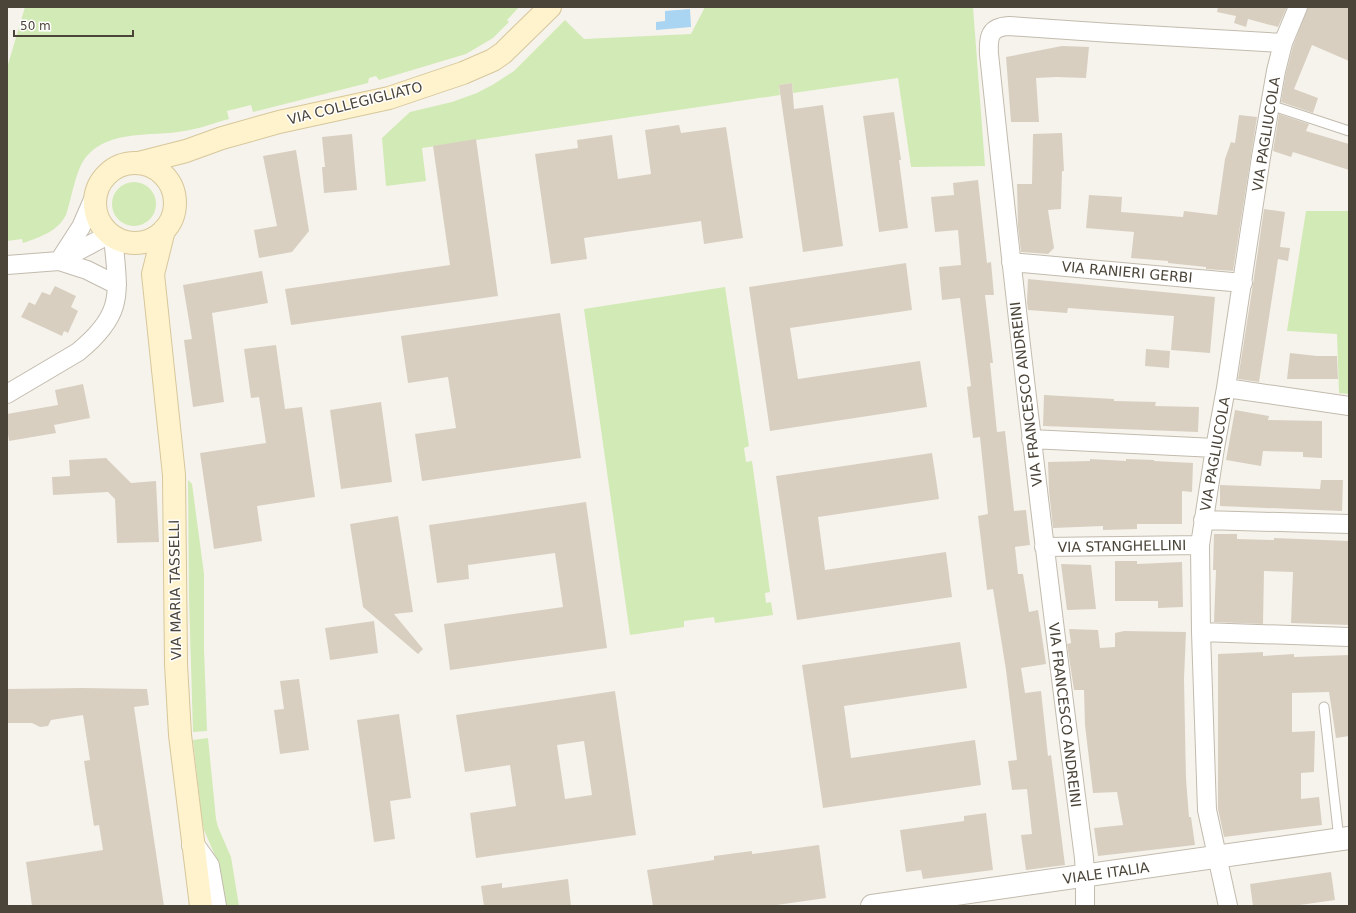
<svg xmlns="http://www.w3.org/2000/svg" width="1356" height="913" font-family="'DejaVu Sans',sans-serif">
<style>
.green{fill:#d2eab5}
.water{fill:#a9d4f2}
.building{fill:#d8cfc1;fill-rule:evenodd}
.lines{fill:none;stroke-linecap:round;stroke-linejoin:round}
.service-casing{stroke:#c2bbae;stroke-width:11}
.minor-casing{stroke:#c2bbae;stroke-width:20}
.tertiary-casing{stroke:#c2bbae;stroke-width:24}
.secondary-casing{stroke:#d6c79b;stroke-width:24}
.service{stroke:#fff;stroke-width:9}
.minor{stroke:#fff;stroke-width:18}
.tertiary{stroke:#fff;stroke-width:22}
.secondary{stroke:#fff3cd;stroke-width:22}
.labels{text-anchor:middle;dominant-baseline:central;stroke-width:3;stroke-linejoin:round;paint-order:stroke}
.street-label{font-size:14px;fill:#4b4439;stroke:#fff}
</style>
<rect width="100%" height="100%" fill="#f6f3ec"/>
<path class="green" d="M 25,7 L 519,7 L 507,20 L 509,22 L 493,38 L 466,54 L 379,80 L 376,76 L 369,78 L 368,83 L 253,112 L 251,105 L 227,111 L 229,119 C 214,123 199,129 184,131 C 152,137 109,129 86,157 C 75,171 72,198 66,215 C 57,232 40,237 23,243 L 22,239 L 7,241 L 7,68 Z
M 705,7 L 973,7 L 985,166 L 911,167 L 898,78 L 793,93 L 792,83 L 779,85 L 780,95 L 422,148 L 426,181 L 386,186 L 382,138 L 410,112 L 452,102 L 477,93 L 494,84 L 514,71 L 565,20 L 584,39 L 691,34 Z
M112 204a22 22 0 1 1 44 0a22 22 0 1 1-44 0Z
M 1306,211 L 1349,211 L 1349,394 L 1339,393 L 1337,334 L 1287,331 Z
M 725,287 L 749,446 L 744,448 L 746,462 L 752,461 L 770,592 L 765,593 L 766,603 L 771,602 L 773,615 L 715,623 L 714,617 L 684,621 L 684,627 L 630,635 L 584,309 Z
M 188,480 L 192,484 L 204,574 L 204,649 L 207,731 L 193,732 L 189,598 Z
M 208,738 L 216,819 L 218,827 L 231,857 L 239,906 L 225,906 L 217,860 L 204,830 L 202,819 L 193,740 Z"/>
<path class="water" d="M 690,9 L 691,27 L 656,30 L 656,22 L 665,21 L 665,11 Z"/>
<path class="building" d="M 1218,7 L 1287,7 L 1278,27 L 1248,19 L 1246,27 L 1234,23 L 1236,16 L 1217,12 Z
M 1308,7 L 1349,7 L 1349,61 L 1312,45 L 1294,89 L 1318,98 L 1313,113 L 1281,102 L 1286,73 L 1293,46 Z
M 1062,46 L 1089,47 L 1086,78 L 1056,77 L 1036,78 L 1039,122 L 1011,122 L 1006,57 Z
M 792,83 L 794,109 L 823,105 L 843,246 L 803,252 L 779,85 Z
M 894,112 L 901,160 L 899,160 L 908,228 L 879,232 L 863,116 Z
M 1279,114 L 1309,124 L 1306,131 L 1349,144 L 1349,170 L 1293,152 L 1291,157 L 1273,151 Z
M 1239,115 L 1257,117 L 1233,271 L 1206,269 L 1206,267 L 1168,263 L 1168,261 L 1131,258 L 1134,232 L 1086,228 L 1089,195 L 1122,197 L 1121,212 L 1183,217 L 1184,211 L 1217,215 L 1225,159 L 1231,142 L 1235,143 Z
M 679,125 L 681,133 L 726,127 L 743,238 L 704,244 L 701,221 L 584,238 L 587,259 L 551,264 L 535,154 L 578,148 L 577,140 L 612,135 L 618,179 L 651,174 L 645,130 Z
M 1062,133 L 1064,171 L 1062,171 L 1061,209 L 1048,210 L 1054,248 L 1048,254 L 1021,252 L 1018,226 L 1017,184 L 1032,184 L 1033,134 Z
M 352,134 L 357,190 L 324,193 L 322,167 L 325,167 L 322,137 Z
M 476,139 L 498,296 L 291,325 L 285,289 L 450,265 L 433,146 Z
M 296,150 L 309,231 L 292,252 L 259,258 L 254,230 L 277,226 L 263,156 Z
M 978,180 L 987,263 L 991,262 L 994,295 L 985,295 L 993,363 L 990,363 L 997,432 L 1005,431 L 1014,511 L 1026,510 L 1030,545 L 1015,547 L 1018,574 L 1023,574 L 1029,612 L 1038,610 L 1046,664 L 1021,668 L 1025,693 L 1041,691 L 1048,756 L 1051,755 L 1065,865 L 1026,870 L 1021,835 L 1032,834 L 1027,789 L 1012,790 L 1008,761 L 1017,760 L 1006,670 L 993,589 L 987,590 L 978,516 L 988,514 L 980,437 L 973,438 L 967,387 L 971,386 L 960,298 L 942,300 L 939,267 L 961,265 L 958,230 L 935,232 L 931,197 L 954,195 L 953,183 Z
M 1264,209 L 1285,212 L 1280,247 L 1290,248 L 1288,261 L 1278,259 L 1259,382 L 1238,379 L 1253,284 Z
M 906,263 L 912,310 L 790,328 L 798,379 L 920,361 L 927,407 L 770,431 L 749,287 Z
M 262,271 L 268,303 L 212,313 L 224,402 L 193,407 L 184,340 L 192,339 L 183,285 Z
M 1028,279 L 1215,297 L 1210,353 L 1171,350 L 1174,316 L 1068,308 L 1067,313 L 1028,310 L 1027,302 Z
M 55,286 L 76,296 L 71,307 L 78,311 L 68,333 L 64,331 L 62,336 L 21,317 L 29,302 L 35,305 L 42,292 L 50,295 Z
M 560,313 L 581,458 L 422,481 L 415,434 L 456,428 L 448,377 L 408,383 L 401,336 Z
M 276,345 L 285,409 L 302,407 L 315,497 L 257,506 L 262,541 L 214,549 L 200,453 L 266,443 L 259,397 L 251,398 L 244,349 Z
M 1146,349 L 1170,351 L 1169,368 L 1145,366 Z
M 1290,353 L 1317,356 L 1337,356 L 1338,379 L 1287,379 Z
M 83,384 L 90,418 L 54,425 L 56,433 L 9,441 L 7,427 L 7,414 L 58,405 L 55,390 Z
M 1044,395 L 1114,399 L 1114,401 L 1156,402 L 1155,406 L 1199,407 L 1198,432 L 1043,426 Z
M 381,402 L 392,482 L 341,489 L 330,410 Z
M 1235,410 L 1269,416 L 1268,420 L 1322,421 L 1322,458 L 1303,457 L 1303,452 L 1263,451 L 1261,466 L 1226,460 Z
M 932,453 L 939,499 L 818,517 L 825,570 L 946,552 L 952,597 L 797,620 L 776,476 Z
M 106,458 L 131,483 L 156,481 L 159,542 L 117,543 L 115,499 L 108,492 L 53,495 L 52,477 L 70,476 L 69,460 Z
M 1090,459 L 1126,461 L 1126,459 L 1154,460 L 1154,461 L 1193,463 L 1192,492 L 1182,491 L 1182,524 L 1137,524 L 1137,529 L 1103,530 L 1103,526 L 1053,528 L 1049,491 L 1048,462 L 1090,461 Z
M 1321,480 L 1343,480 L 1342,511 L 1220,506 L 1220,485 L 1320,489 Z
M 586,502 L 607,648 L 450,670 L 444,624 L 563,607 L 555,553 L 468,565 L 469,579 L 437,583 L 429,525 Z
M 398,516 L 413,612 L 394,614 L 423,649 L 418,654 L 363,607 L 350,524 Z
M 1214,534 L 1237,534 L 1237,539 L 1274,540 L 1274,538 L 1349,541 L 1349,625 L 1291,623 L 1293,572 L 1264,571 L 1263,624 L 1214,622 L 1216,570 L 1213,570 Z
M 1115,561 L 1137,561 L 1137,564 L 1182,562 L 1183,607 L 1158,608 L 1158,601 L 1115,601 Z
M 1061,564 L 1091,565 L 1096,609 L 1067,610 Z
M 374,621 L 378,653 L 330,660 L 325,628 Z
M 1069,629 L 1098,630 L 1100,648 L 1115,647 L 1115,633 L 1124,631 L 1186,632 L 1184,679 L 1186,779 L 1189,817 L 1191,817 L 1195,845 L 1098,856 L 1094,828 L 1123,825 L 1117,792 L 1093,793 L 1085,725 L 1084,690 L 1074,690 L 1067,644 L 1071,643 Z
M 960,642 L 967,688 L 844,706 L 851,758 L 975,740 L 981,785 L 823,808 L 802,665 Z
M 1263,652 L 1263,656 L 1294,654 L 1294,657 L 1349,655 L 1349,736 L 1336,738 L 1329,692 L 1292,693 L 1292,732 L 1315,731 L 1314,772 L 1301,773 L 1301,799 L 1319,797 L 1322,825 L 1224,837 L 1218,809 L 1218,654 Z
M 299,679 L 309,750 L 280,754 L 274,710 L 284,709 L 280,681 Z
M 82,688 L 147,689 L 149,705 L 134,707 L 164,906 L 32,906 L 26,862 L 103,850 L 99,825 L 94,826 L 84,761 L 90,760 L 83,715 L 51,720 L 48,726 L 40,727 L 32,723 L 7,723 L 7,689 Z
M 615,691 L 636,835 L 476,858 L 470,813 L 516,806 L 510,765 L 465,772 L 456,715 ZM 584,741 L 592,795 L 565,799 L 557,745 Z
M 399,714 L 411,798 L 390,801 L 395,839 L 374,842 L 357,720 Z
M 986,813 L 993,870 L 923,879 L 921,870 L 906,872 L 900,830 L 964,821 L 964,816 Z
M 819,845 L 826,898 L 770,906 L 653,906 L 647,870 L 714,860 L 714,856 L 752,851 L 752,854 Z
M 1331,872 L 1335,900 L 1293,906 L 1253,906 L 1250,884 Z
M 568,879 L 571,906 L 484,906 L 481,886 L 502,883 L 502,888 Z"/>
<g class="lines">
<g class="service-casing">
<path id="service" d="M 1270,105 L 1349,131
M 1324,707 L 1339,839"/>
</g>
<g class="minor-casing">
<path id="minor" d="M 61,260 L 110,234
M 59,261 L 81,227 L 95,195
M 1011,262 L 1243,283
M 7,265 L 59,261 L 87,270 L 117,285
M 1226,388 L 1349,406
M 7,394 L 78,352 C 126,313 118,292 113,236
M 1031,439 L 1215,448
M 1203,520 L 1349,524
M 1044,547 L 1200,545
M 1201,632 L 1349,637
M 1085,906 L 1085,875 L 1084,858 C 1049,590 1017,322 989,54 C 988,36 990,27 1009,26 L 1111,33 L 1283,43
M 1228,906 L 1207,810 L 1201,632 L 1200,545 L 1215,448 L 1226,388 L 1261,157 L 1276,71 L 1283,43 L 1298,7"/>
</g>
<g class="tertiary-casing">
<path id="tertiary" d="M 193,845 L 208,866 L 215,906
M 872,906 L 1349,838"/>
</g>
<g class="secondary-casing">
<path id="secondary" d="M 139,163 L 186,151 L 222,138 L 279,122 L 389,98 L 463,73 L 493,60 L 503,53 L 550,7
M95 203a40 40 0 1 1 80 0a40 40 0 1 1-80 0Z
M 164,230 L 153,274 L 174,475 L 176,664 L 180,735 L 201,906"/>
</g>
<use href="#service" class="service"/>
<use href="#minor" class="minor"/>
<use href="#tertiary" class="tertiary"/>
<use href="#secondary" class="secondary"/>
</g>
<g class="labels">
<g class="street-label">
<text transform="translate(355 103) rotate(-14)">VIA COLLEGIGLIATO</text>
<text transform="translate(1266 134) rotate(-81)">VIA PAGLIUCOLA</text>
<text transform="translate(1127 272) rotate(5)">VIA RANIERI GERBI</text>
<text transform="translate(1026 394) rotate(-97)">VIA FRANCESCO ANDREINI</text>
<text transform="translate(1215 454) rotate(-80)">VIA PAGLIUCOLA</text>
<text transform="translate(1122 546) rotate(-1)">VIA STANGHELLINI</text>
<text transform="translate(175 590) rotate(-91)">VIA MARIA TASSELLI</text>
<text transform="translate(1065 715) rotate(83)">VIA FRANCESCO ANDREINI</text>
<text transform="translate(1106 873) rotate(-8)">VIALE ITALIA</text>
</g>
</g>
<rect width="1356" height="913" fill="none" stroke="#4b4439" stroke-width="16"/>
<path d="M14 30v6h119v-6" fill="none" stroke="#4b4439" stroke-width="2"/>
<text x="20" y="30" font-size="12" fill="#4b4439" stroke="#ffffff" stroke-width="3" paint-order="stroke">50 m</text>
</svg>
